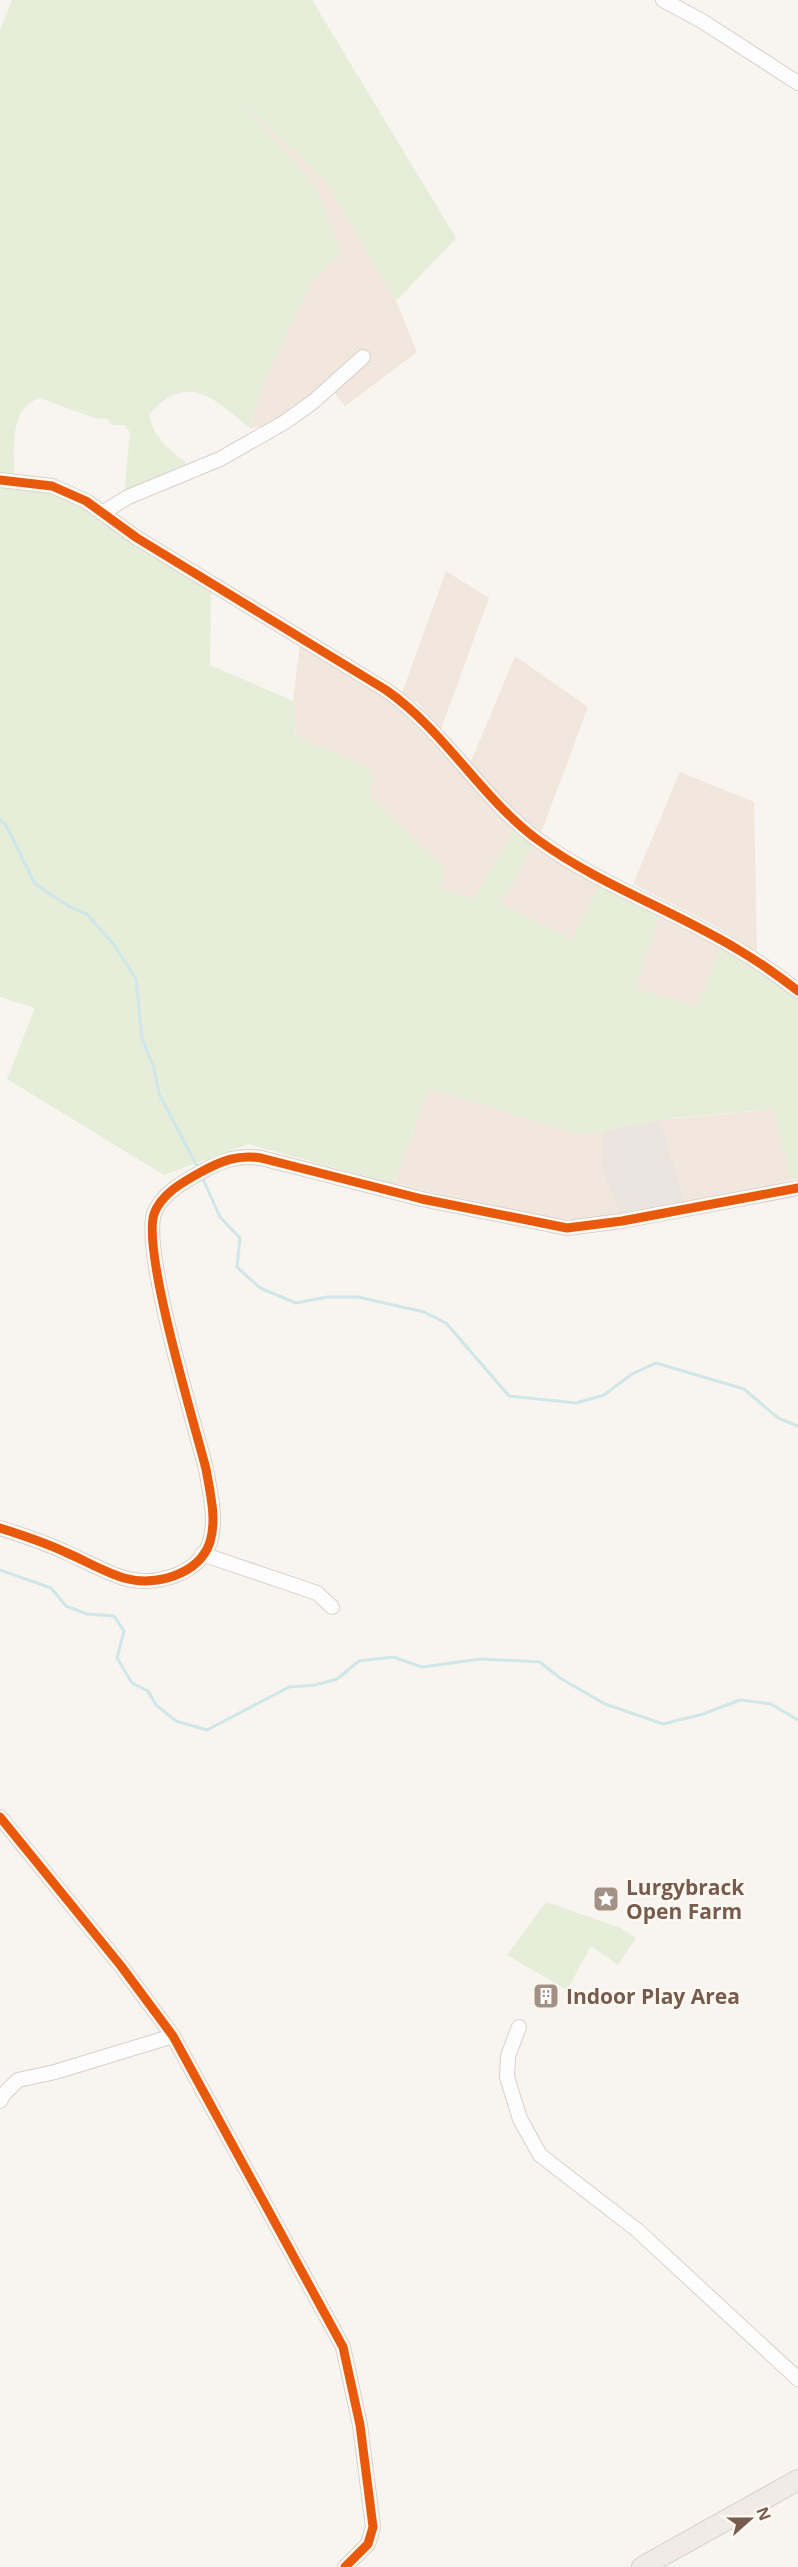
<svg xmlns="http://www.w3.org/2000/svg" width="798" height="2567" font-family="'Open Sans',sans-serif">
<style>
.residential{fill:#f1e7dd}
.industrial{fill:#ebe4df}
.green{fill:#e6eeda}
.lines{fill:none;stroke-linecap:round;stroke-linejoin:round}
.stream{stroke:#d0e7e9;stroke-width:3}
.minor-casing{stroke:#d7d1cd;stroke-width:16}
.highway-casing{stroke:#d9d1cc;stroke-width:22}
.minor{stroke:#fefdfd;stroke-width:14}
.highway{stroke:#f1eae6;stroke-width:20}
.cycleway-casing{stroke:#fef9f1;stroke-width:13}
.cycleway{stroke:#e8590c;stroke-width:9}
.labels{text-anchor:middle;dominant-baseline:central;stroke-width:4.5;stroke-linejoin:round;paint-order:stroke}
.poi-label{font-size:21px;font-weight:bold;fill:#775b4e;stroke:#fef9f1;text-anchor:start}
</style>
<rect width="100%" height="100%" fill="#f8f4ef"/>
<path class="residential" d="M 233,94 L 325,180 L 396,301 L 417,352 L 345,406 L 334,392 L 296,423 L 250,428 L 260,390 L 311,282 L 341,252 Z
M 446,571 L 489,598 L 441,729 L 419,704 L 402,693 Z
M 300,643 L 390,700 L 516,826 L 474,899 L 439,888 L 445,869 L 369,795 L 296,736 L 293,701 Z
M 515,656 L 588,707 L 541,833 L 518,815 L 470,764 Z
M 680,772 L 754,802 L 757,952 L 712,924 L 633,884 Z
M 534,844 L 601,883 L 572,941 L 499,903 Z
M 660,914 L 721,947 L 697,1008 L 635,988 Z
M 429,1088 L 581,1135 L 603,1131 L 601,1165 L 621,1216 L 591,1220 L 552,1218 L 394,1184 Z
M 773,1109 L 792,1180 L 686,1204 L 660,1120 Z"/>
<path class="industrial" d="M 660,1120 L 686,1204 L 621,1216 L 601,1166 L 603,1131 Z"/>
<path class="green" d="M 12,0 L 312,0 L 456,238 L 396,301 L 325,180 L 240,101 L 315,185 L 341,253 L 311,282 L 260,390 L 250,428 C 215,400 188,370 149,414 C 153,439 172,452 191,466 L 124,493 L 130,433 L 125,425 L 112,425 L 108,419 L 94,418 L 40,398 C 9,407 14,450 14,476 L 0,475 L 0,30 Z
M 0,485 L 47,492 L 74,502 L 211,591 L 210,665 L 293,701 L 296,736 L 375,771 L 369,795 L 445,869 L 440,888 L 474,899 L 516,826 L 534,844 L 500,904 L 572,940 L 601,883 L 660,914 L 636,988 L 697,1007 L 721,947 L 798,997 L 798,1179 L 792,1180 L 773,1109 L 674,1118 L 581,1135 L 429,1088 L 394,1184 L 248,1144 L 164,1175 L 7,1079 L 35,1008 L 0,997 Z
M 546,1902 L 621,1928 L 636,1938 L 618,1965 L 591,1946 L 567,1990 L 507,1955 Z"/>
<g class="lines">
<path class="stream" d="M 0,819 L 7,827 L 35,884 L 68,906 L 87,914 L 114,945 L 136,979 L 142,1038 L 154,1068 L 159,1094 L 198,1168
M 202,1177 L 220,1217 L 240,1238 L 237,1267 L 260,1288 L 296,1303 L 327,1297 L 358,1297 L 424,1312 L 446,1323 L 509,1396 L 576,1403 L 604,1395 L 632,1374 L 656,1363 L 744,1389 L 778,1418 L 798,1426
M 0,1570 L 51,1588 L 66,1606 L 87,1614 L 114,1616 L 124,1631 L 117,1658 L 132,1683 L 148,1691 L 156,1705 L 176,1721 L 207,1730 L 289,1687 L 315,1685 L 337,1679 L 359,1661 L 393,1657 L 422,1667 L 481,1659 L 540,1662 L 560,1678 L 605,1704 L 663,1724 L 703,1714 L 740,1700 L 771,1704 L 798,1720"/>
<g class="minor-casing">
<path id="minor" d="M 663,0 L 702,21 L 798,83
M 0,480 L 52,486 L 86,501 L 137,538 L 386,690 C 445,731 481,798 538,840 C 601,886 676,911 742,952 C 762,964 780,977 798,991
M 102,513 L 128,497 L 220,459 L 285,422 L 313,402 L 363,357
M 0,1528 C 22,1535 44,1542 65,1552 C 84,1560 104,1572 124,1578 C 154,1587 199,1575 210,1542 C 217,1519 210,1492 206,1469 C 194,1422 142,1252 154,1214 C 161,1194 183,1182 201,1172 C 221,1161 238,1154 261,1158 L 422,1199 L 567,1228 L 622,1221 L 798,1188
M 202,1554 L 317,1593 L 332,1607
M 0,1817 L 121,1966 L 173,2036 L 343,2347 L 360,2425 L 373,2527 L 368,2544 L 345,2567
M 519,2027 L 508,2056 L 507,2077 L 520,2119 L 540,2155 L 637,2230 L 798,2379
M 0,2101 L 3,2095 L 18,2080 L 55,2072 L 173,2036"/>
</g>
<g class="highway-casing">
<path id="highway" d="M 642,2567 L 798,2480"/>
</g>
<use href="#minor" class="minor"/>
<use href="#highway" class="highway"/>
<g class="cycleway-casing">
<path id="cycleway" d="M 0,480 L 52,486 L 86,501 L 137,538 L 386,690 C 445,731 481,798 538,840 C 601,886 676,911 742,952 C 762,964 780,977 798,991
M 0,1528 C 22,1535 44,1542 65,1552 C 84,1560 104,1572 124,1578 C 154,1587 199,1575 210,1542 C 217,1519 210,1492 206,1469 C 194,1422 142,1252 154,1214 C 161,1194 183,1182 201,1172 C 221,1161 238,1154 261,1158 L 422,1199 L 567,1228 L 622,1221 L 798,1188
M 0,1817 L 121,1966 L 173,2036 L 343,2347 L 360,2425 L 373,2527 L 368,2544 L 345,2567"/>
</g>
<use href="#cycleway" class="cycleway"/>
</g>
<defs>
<g id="sight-square" transform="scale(1.35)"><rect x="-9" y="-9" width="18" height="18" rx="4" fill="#a49186" stroke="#fef9f1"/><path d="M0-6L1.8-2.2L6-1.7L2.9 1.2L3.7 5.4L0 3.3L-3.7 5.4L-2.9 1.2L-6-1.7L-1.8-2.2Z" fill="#fff"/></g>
<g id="building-square" transform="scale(1.35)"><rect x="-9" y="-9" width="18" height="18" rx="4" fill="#a49186" stroke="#fef9f1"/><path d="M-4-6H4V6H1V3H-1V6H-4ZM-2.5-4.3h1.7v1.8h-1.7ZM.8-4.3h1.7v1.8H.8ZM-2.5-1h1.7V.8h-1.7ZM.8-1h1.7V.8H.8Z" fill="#fff"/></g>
</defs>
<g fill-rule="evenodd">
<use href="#sight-square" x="606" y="1899"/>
<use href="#building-square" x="546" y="1996"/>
</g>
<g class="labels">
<g class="poi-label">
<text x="626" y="1887">Lurgybrack<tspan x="626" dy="24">Open Farm</tspan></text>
<text x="566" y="1996">Indoor Play Area</text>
</g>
</g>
<g transform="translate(750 2519) rotate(69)" stroke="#fef9f1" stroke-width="4.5" paint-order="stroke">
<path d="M0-4.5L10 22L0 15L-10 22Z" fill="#775b4e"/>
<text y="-9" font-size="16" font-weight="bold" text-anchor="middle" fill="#775b4e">N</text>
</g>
</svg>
